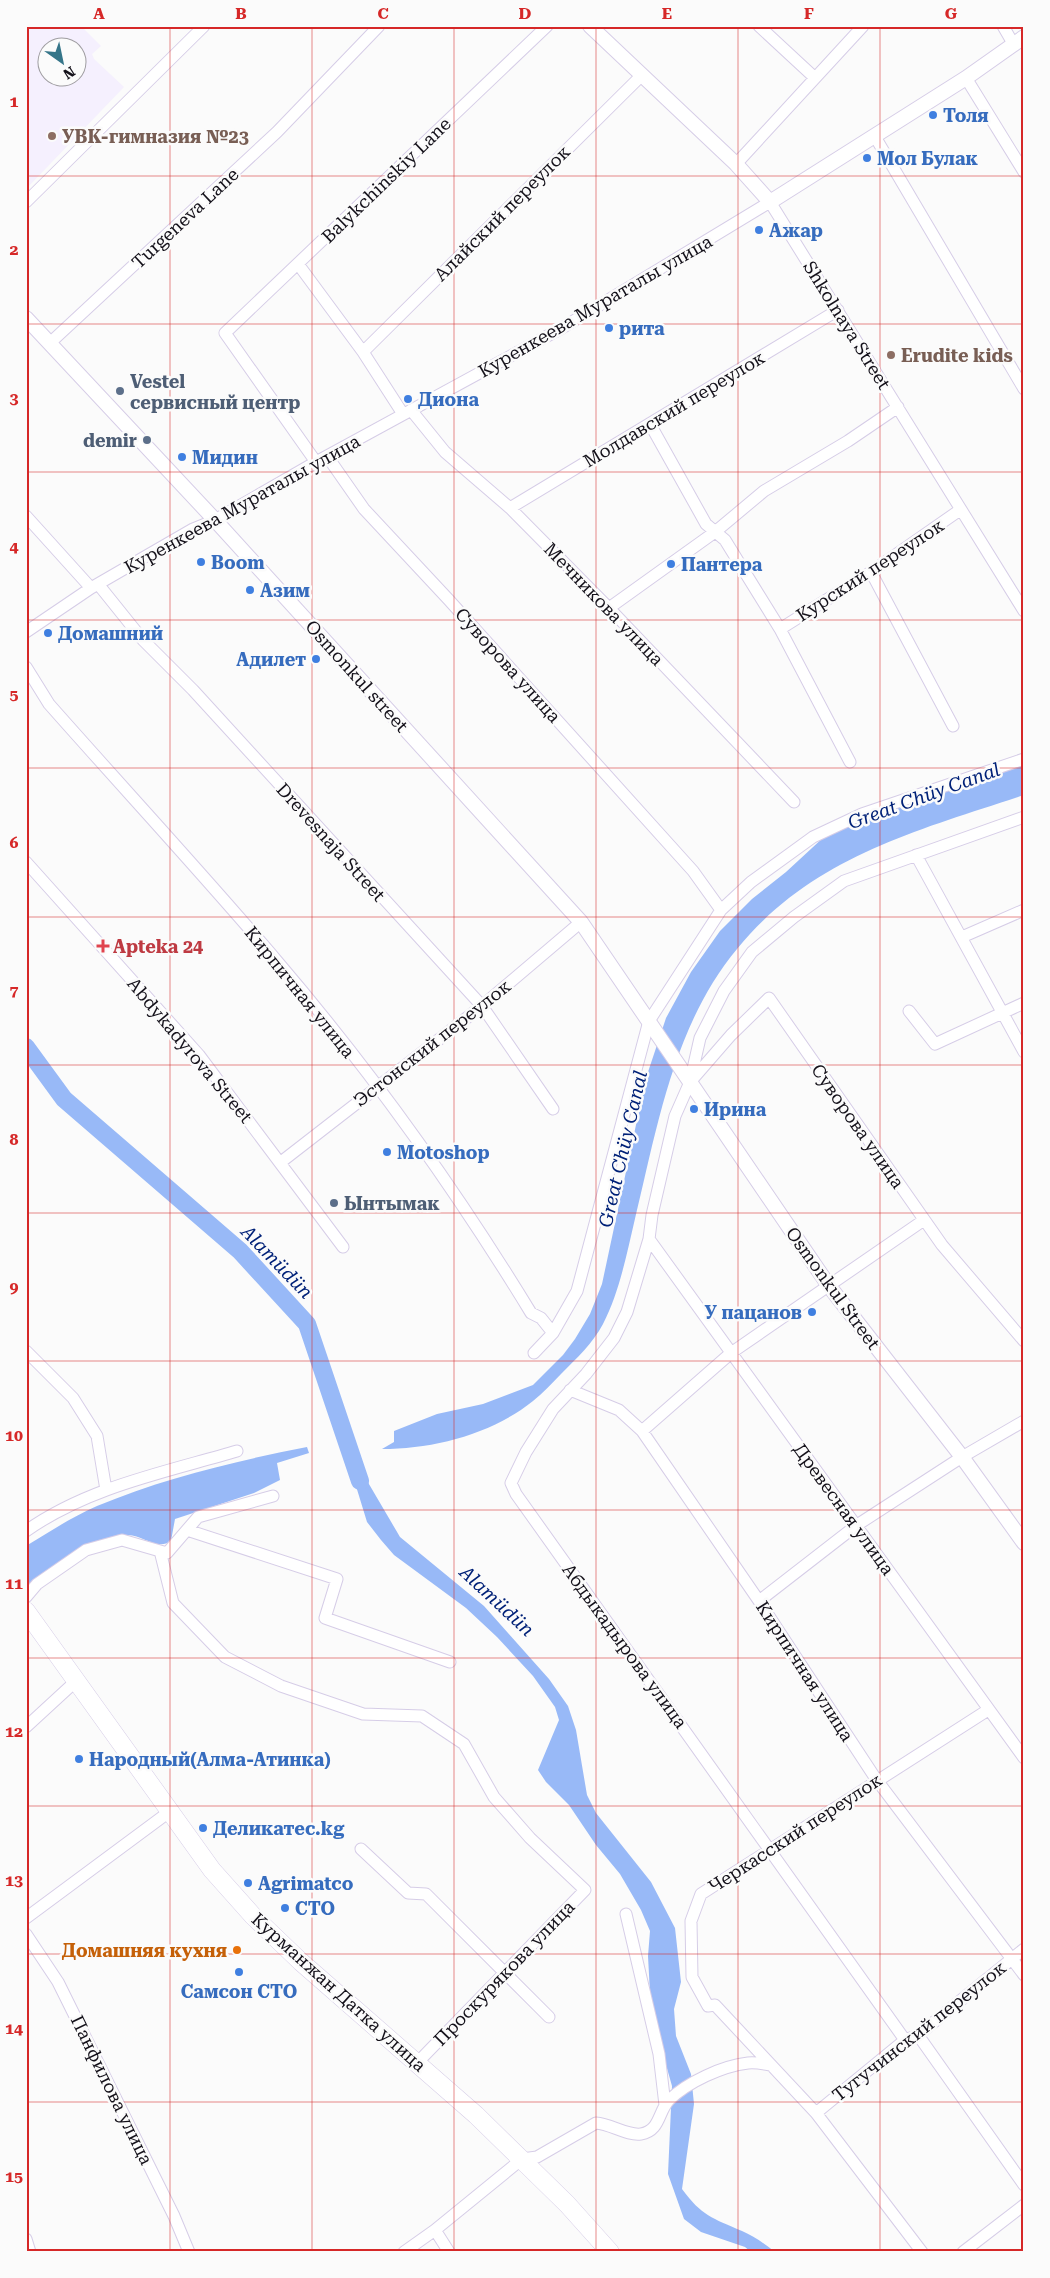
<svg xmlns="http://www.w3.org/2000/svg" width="1050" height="2278" font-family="'Roboto Serif',serif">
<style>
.built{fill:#f5f0fe;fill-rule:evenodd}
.water{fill:#98b9f7}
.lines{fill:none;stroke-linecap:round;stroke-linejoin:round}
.river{stroke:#98b9f7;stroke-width:18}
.minor-casing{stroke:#d6cde7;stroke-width:13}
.tertiary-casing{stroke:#d6cde7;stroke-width:16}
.primary-casing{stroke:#d6cde7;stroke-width:19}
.minor{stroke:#fff;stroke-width:11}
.tertiary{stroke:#fff;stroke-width:14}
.primary{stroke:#fff;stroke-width:18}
.grid{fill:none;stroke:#d62828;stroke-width:1;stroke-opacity:0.55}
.shop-dot{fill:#3f7fe0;stroke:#fbfbfb;stroke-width:2}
.education-dot{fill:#8d6e63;stroke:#fbfbfb;stroke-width:2}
.service-dot{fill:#5c6f8a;stroke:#fbfbfb;stroke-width:2}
.health-dot{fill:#e0444e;stroke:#fbfbfb;stroke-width:2}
.food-dot{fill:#e8710a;stroke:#fbfbfb;stroke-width:2}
.labels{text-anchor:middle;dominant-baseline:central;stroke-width:5;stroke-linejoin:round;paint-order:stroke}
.shop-label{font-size:18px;font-weight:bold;fill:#366cbe;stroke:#fbfbfb;text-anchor:start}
.education-label{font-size:18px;font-weight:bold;fill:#785e54;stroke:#fbfbfb;text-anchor:start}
.street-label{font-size:18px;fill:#14111a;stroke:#fbfbfb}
.service-label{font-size:18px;font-weight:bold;fill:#4e5e75;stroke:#fbfbfb;text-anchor:start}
.health-label{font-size:18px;font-weight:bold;fill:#be3a42;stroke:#fbfbfb;text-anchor:start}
.food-label{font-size:18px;font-weight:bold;fill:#c56008;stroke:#fbfbfb;text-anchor:end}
.water-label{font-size:19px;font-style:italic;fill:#002178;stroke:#fbfbfb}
.neatline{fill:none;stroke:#d62828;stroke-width:2}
.grid-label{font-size:16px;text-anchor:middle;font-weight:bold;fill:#d62828}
</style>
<rect width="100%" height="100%" fill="#fbfbfb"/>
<path class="built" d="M 32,26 L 81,26 L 101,46 L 92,54 L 94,59 L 124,87 L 26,189 L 26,32 ZM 48,48 L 78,48 L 78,78 L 48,78 Z"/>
<path class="water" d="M 1024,764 L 1024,795 C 916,831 812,857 737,949 C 673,1026 657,1129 634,1223 C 626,1257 619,1293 603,1324 C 593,1343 577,1358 561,1374 C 552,1383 543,1393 533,1401 C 492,1434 434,1449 382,1449 L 394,1442 L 394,1431 L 437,1414 L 483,1404 L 533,1385 L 563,1355 L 575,1339 L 590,1314 L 602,1284 L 646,1078 L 666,1018 L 691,972 L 720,931 L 752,899 L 786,872 L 825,836 L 873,816 Z
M 307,1447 L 309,1453 L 277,1463 L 280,1480 L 254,1493 L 175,1519 L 171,1541 C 157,1551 143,1535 128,1535 C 91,1546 57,1562 26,1586 L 26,1546 C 49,1532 72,1517 97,1506 C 164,1478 236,1461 307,1447 Z
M 359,1459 L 366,1479 L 400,1537 L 484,1606 L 549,1679 L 568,1706 L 576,1730 L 587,1795 L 596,1813 L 651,1882 L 675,1928 L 681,1982 L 674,2009 L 676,2036 L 691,2074 L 694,2104 L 682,2189 C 702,2216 712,2218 742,2231 C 754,2236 765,2244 775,2252 L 751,2252 L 745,2247 L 701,2232 L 684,2219 L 668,2174 L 672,2086 L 651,2012 L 648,1956 L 650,1931 L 641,1910 L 620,1874 L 596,1845 L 569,1805 L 546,1782 L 538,1770 L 559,1720 L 555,1707 L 533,1676 L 497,1637 L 466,1608 L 394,1555 L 381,1540 L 367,1522 L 348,1460 Z"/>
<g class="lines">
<path class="river" d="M 26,1047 L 64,1099 L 240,1251 L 307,1324 L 360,1481"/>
<g class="minor-casing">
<path id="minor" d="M 759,26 L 814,77
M 1003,26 L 1014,45
M 966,78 L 1024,172
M 874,135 L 1024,389
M 736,164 L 863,26
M 26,202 L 204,26
M 298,264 L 363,352 L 403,414
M 51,342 L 277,132 L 379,26
M 363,352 L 642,75
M 411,410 L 445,452 L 510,508 L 609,608 L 794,802
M 650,424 L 706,524 L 725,540 L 780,629 L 850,762
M 327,456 L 364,509 L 448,599 L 693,871 L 721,910
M 316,462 L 225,333 L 547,26
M 510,508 L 838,310
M 26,516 L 91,588
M 871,572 L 953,726
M 98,584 L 143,640 L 193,690 L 482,1006 L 553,1109
M 609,608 L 715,532 L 764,491 L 848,441 L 898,407
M 780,629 L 871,572 L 960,510
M 26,632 L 91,588 L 193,529 L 215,520 L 316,462 L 562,328 L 770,202 L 1024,611
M 26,667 L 49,704 C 125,790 203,874 277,961 C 371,1071 456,1190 531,1313 L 541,1318 L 553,1333
M 1024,817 L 844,881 L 794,917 L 752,952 L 724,991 L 700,1038 L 690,1082 L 675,1116 L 652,1215 L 649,1239 L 1024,1758
M 916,855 L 1024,1052
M 26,862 L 199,1055 L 343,1247
M 962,937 L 1024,910
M 909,1011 L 935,1044 L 1024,1003
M 691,1081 L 731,1035 L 769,998 L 942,1245 L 1024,1341
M 281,1162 L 482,1006 L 581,922
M 649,1239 L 627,1312 L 614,1338 L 586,1374 L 553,1409 L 526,1452 L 511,1483 L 516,1494 L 905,2040
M 26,1351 L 73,1398 L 97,1436 L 106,1490
M 534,1353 L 553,1333 L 577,1291 L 649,1021 L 721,910 L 751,882 L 813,837 L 862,814 L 1024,759
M 570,1390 L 619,1410 L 642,1431 L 759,1601 L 876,1779 L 1024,1975
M 642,1431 L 731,1353 L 924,1220
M 187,1530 L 337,1579 L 325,1618 L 450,1662
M 26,1531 C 88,1487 166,1472 237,1451
M 160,1551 L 173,1603 L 225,1657 L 281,1686 L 363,1714 L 422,1716 L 464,1744 L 494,1797 L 530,1838 L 585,1890 L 417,2063
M 26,1597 L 37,1584 L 86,1550 L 122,1540 L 167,1553 L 198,1517 L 273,1496
M 759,1601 L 857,1525 L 962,1457 L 1024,1421
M 26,1727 L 76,1681
M 361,1849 L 408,1893 L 426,1894 L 549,2017
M 626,1914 L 659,2054 L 665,2105
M 26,1918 L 169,1812
M 26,1934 L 58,1982 L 174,2216 L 189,2252
M 918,2035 L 1024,2185
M 816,2113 L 905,2040 L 918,2035 L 1024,1949
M 435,2230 L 449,2252
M 26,2239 L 30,2252
M 404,2252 L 435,2230 L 522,2159 L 537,2157 L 596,2123 C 611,2124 627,2136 641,2134 C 660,2131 658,2112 669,2100 C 688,2082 722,2066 748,2063 C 756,2062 764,2064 771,2065
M 922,2252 L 816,2113 L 715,2005 L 708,2006 L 692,1977 L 691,1921 L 701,1894 L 988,1710
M 963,2252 L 1024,2205"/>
</g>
<g class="tertiary-casing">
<path id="tertiary" d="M 590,26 L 736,164 L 770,202 L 966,78 L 1024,37
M 26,318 L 215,520 L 581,922 L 829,1286 L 962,1457 L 1024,1543"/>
</g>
<g class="primary-casing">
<path id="primary" d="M 26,1611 L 212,1870 L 253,1916 L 301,1962 L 476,2115 L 567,2204 L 610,2252"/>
</g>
<use href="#minor" class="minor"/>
<use href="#tertiary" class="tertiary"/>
<use href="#primary" class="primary"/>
</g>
<path class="grid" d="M 170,26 L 170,2252M 312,26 L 312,2252M 454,26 L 454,2252M 596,26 L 596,2252M 738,26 L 738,2252M 880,26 L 880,2252M 26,176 L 1024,176M 26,324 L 1024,324M 26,472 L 1024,472M 26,620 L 1024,620M 26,768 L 1024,768M 26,917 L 1024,917M 26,1065 L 1024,1065M 26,1213 L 1024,1213M 26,1361 L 1024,1361M 26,1510 L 1024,1510M 26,1658 L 1024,1658M 26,1806 L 1024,1806M 26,1954 L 1024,1954M 26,2102 L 1024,2102"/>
<g class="shop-dot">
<circle cx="933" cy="115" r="5"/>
<circle cx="867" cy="158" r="5"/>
<circle cx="759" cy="230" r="5"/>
<circle cx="609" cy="328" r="5"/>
<circle cx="408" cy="399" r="5"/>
<circle cx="182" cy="457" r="5"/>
<circle cx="201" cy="562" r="5"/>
<circle cx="671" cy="564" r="5"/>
<circle cx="250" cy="590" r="5"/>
<circle cx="48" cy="633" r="5"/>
<circle cx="316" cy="659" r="5"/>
<circle cx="694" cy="1109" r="5"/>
<circle cx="387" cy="1152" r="5"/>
<circle cx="812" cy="1312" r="5"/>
<circle cx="79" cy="1759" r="5"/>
<circle cx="203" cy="1828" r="5"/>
<circle cx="248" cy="1883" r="5"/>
<circle cx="285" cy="1908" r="5"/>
<circle cx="239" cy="1972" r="5"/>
</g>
<g class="education-dot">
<circle cx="52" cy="136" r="5"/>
<circle cx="891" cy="355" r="5"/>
</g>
<g class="service-dot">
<circle cx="120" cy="391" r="5"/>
<circle cx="147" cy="440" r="5"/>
<circle cx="334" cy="1203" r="5"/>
</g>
<path class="health-dot" d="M100.5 938.5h5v5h5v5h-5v5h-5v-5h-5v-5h5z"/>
<circle class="food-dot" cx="237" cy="1950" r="5"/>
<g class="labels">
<g class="shop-label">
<text x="943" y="115">Толя</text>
<text x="877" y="158">Мол Булак</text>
<text x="769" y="230">Ажар</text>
<text x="619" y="328">рита</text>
<text x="418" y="399">Диона</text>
<text x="192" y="457">Мидин</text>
<text x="211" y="562">Boom</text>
<text x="681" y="564">Пантера</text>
<text x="260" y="590">Азим</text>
<text x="58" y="633">Домашний</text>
<text x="306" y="659" text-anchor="end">Адилет</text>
<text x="704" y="1109">Ирина</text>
<text x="397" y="1152">Motoshop</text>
<text x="802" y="1312" text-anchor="end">У пацанов</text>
<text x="89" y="1759">Народный(Алма-Атинка)</text>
<text x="213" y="1828">Деликатес.kg</text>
<text x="258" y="1883">Agrimatco</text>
<text x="295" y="1908">СТО</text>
<text x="239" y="1991" text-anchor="middle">Самсон СТО</text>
</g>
<g class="education-label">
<text x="62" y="136">УВК-гимназия №23</text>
<text x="901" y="355">Erudite kids</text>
</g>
<g class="street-label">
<text transform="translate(386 180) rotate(-44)">Balykchinskiy Lane</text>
<text transform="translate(502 213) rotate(-45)">Алайский переулок</text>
<text transform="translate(185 218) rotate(-43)">Turgeneva Lane</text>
<text transform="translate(595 306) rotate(-30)">Куренкеева Мураталы улица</text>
<text transform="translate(847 325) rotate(58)">Shkolnaya Street</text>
<text transform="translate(674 409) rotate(-31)">Молдавский переулок</text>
<text transform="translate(242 504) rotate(-29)">Куренкеева Мураталы улица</text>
<text transform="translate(870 570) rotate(-33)">Курский переулок</text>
<text transform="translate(604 604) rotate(46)">Мечникова улица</text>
<text transform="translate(508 665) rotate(48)">Суворова улица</text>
<text transform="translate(357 676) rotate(48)">Osmonkul street</text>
<text transform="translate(331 842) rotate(48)">Drevesnaja Street</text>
<text transform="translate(300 992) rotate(51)">Кирпичная улица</text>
<text transform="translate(432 1043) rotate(-38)">Эстонский переулок</text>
<text transform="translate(190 1050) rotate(50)">Abdykadyrova Street</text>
<text transform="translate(858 1126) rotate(55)">Суворова улица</text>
<text transform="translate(833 1288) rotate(54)">Osmonkul Street</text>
<text transform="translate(844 1509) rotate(54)">Древесная улица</text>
<text transform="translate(625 1646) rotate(54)">Абдыкадырова улица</text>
<text transform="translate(805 1671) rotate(57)">Кирпичная улица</text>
<text transform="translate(795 1833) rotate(-33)">Черкасский переулок</text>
<text transform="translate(504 1973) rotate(-46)">Проскурякова улица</text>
<text transform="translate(339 1992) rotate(42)">Курманжан Датка улица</text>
<text transform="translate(919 2031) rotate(-38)">Тугучинский переулок</text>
<text transform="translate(112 2090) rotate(64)">Панфилова улица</text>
</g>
<g class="service-label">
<text x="130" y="381">Vestel<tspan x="130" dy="21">сервисный центр</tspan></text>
<text x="137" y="440" text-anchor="end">demir</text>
<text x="344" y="1203">Ынтымак</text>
</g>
<g class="health-label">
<text x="113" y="946">Apteka 24</text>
</g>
<g class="food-label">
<text x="227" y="1950">Домашняя кухня</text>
</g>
<g class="water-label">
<text transform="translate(924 796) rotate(-20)">Great Chüy Canal</text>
<text transform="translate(623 1149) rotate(-77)">Great Chüy Canal</text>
<text transform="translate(277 1262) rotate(46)">Alamüdün</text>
<text transform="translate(497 1601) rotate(43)">Alamüdün</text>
</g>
</g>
<rect width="1050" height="2278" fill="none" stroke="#fbfbfb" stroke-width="55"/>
<g transform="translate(62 62) rotate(147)"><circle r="24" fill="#fbfbfb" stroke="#9f9da1"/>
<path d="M0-4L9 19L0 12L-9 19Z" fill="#357589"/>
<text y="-8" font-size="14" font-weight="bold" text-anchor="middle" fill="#14111a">N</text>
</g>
<rect x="28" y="28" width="994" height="2222" class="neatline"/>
<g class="grid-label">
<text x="99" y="19">A</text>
<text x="241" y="19">B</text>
<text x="383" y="19">C</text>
<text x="525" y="19">D</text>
<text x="667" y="19">E</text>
<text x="809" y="19">F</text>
<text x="951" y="19">G</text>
<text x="14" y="107">1</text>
<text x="14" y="255">2</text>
<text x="14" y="404">3</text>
<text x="14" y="552">4</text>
<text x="14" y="700">5</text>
<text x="14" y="848">6</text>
<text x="14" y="996">7</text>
<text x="14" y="1145">8</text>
<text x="14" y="1293">9</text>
<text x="14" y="1441">10</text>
<text x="14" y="1589">11</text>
<text x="14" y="1737">12</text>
<text x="14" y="1886">13</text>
<text x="14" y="2034">14</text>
<text x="14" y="2182">15</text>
</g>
</svg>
